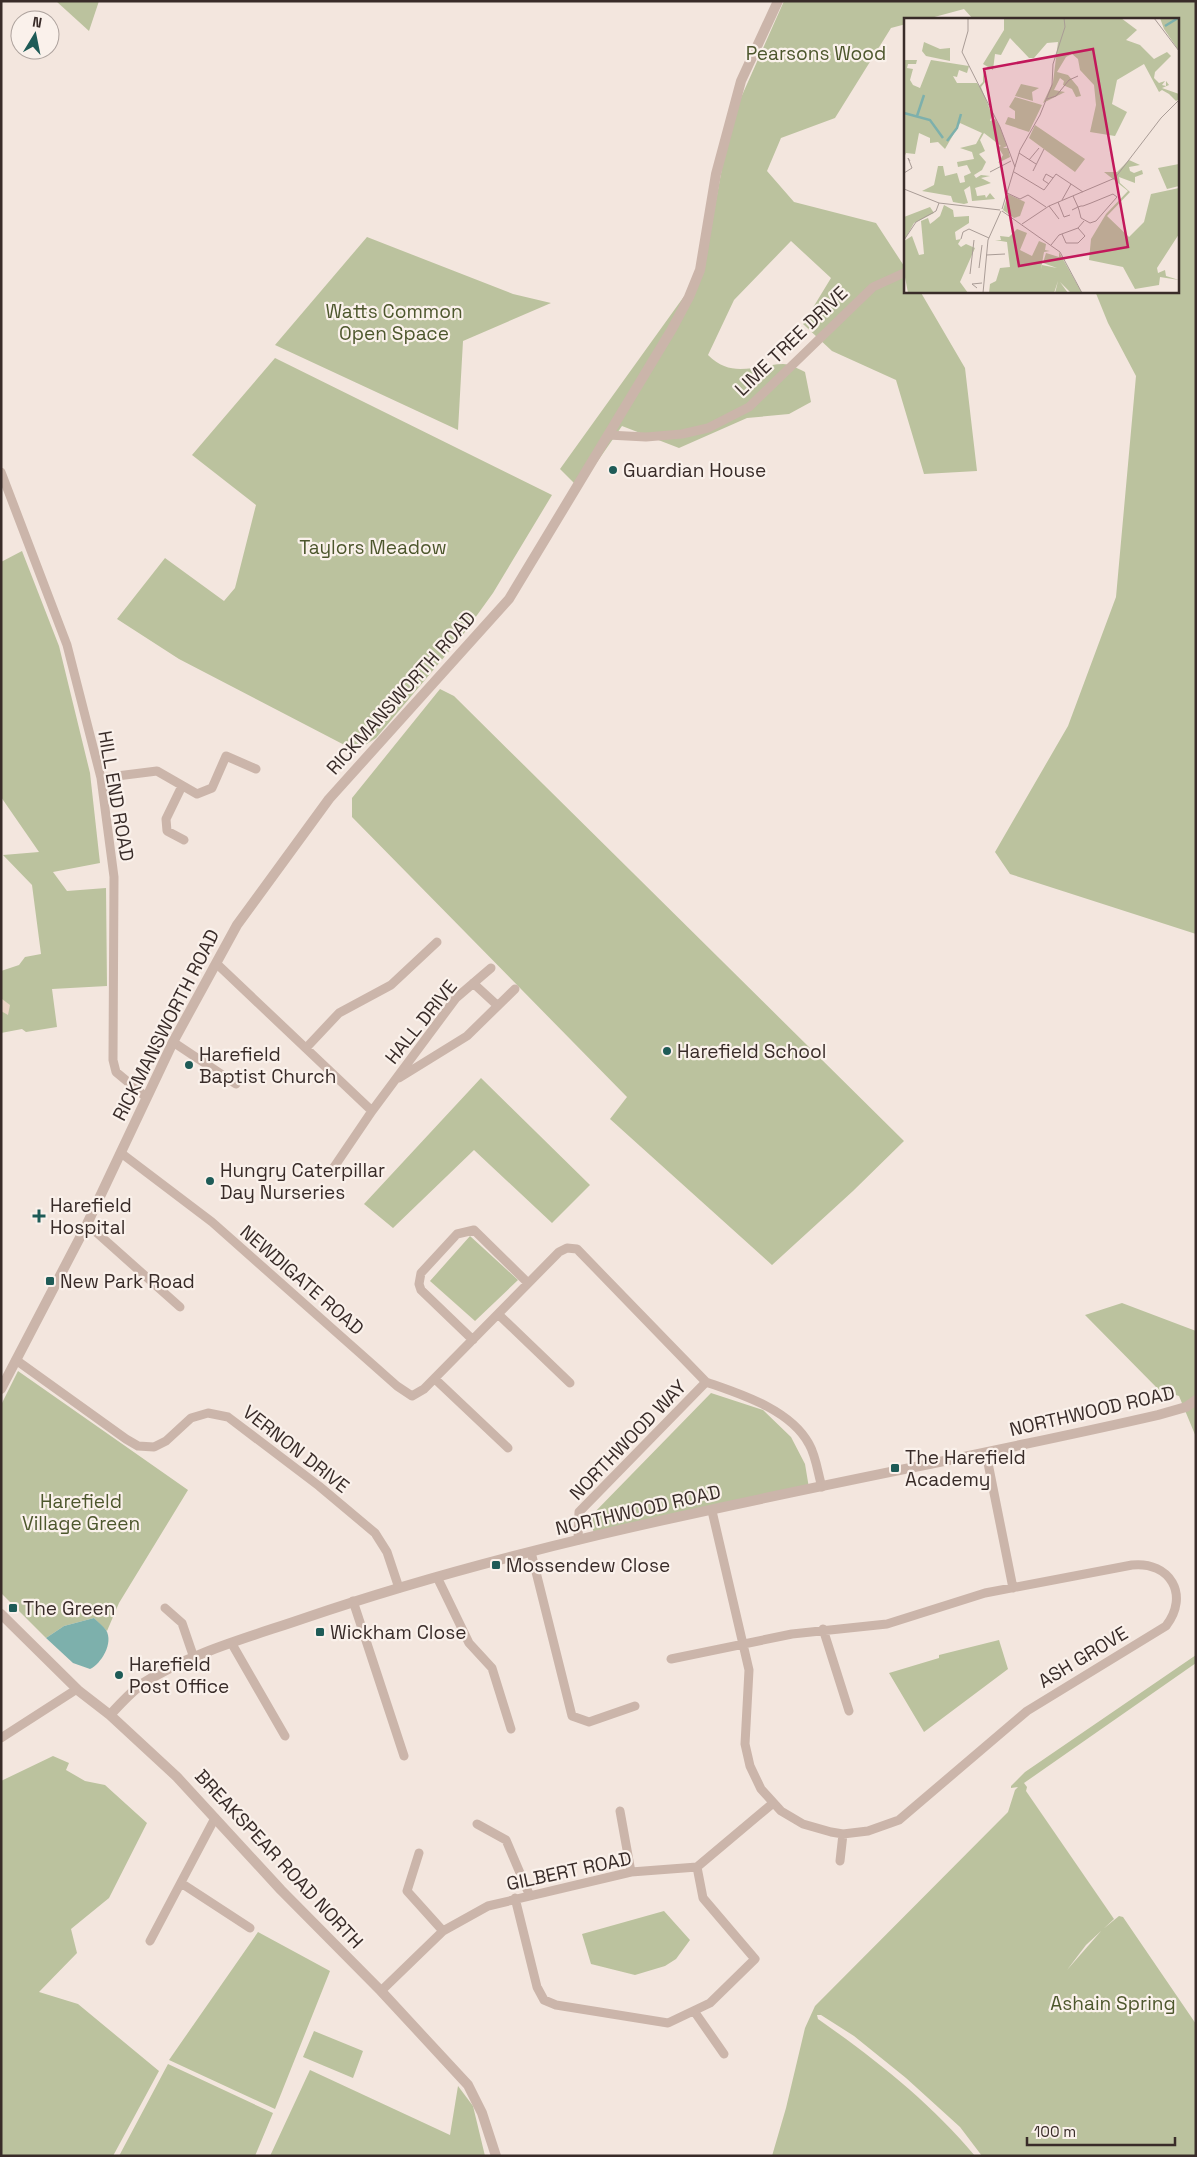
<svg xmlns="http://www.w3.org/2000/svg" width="1197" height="2157" font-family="'Space Grotesk',sans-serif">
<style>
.green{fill:#bbc29e}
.plaza{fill:#ebd5c5}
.water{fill:#7db0ac}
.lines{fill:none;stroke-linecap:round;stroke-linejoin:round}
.minor{stroke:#cbb5aa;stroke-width:9}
.tertiary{stroke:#cbb5aa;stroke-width:10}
.poi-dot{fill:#1e5b57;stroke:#faf1eb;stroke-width:2}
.labels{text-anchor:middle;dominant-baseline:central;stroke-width:4.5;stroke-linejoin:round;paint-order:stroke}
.park-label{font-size:19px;fill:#4d572d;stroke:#faf1eb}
.street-label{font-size:19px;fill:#392c29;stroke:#faf1eb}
.poi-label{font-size:19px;fill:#392c29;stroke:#faf1eb;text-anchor:start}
.inset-river{fill:none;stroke:#7db0ac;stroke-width:2.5}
.inset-road{fill:none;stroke:#a99c96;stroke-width:1}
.view{fill:#c2185b;fill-opacity:0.15;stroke:#c2185b;stroke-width:2.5}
.inset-edge{fill:none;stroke:#392c29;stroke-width:2.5}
</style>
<rect width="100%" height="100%" fill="#f3e6de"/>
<path class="green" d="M 56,1 L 99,1 L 89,31 Z
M 784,1 L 1196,1 L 1196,934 L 1010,874 L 995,852 L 1068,726 L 1116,597 L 1136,376 L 1108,323 L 1095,291 L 1178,291 L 1178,19 L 973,19 L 964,9 L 927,19 L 906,19 L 906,24 L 891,28 L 835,118 L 781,138 L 767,171 L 794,202 L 876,223 L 906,269 L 906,291 L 920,291 L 965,368 L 977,471 L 924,474 L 896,380 L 832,351 L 803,324 L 831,278 L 791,241 L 734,300 L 708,355 C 732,379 754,365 783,364 C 790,364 799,369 805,372 L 811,402 L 789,414 L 747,418 L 679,448 L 622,426 L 579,488 L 560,469 L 703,270 L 731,120 Z
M 367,237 L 513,294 L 551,303 L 463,341 L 458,430 L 275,345 Z
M 275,358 L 552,495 L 493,593 L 462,636 L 376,738 L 356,751 L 179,659 L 117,619 L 165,558 L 224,601 L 235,588 L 256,505 L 192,455 Z
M 22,551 L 59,646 L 90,773 L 100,863 L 53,872 L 67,891 L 106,888 L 107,986 L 52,989 L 57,1027 L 26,1032 L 22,1029 L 1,1033 L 1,971 L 19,965 L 25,957 L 41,954 L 32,885 L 3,855 L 39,852 L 1,797 L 1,562 Z
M 440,689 L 454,696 L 904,1141 L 853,1191 L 772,1265 L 610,1119 L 627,1097 L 352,817 L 352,798 Z
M 481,1078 L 590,1185 L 552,1223 L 474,1150 L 393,1228 L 364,1204 Z
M 470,1236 L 518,1280 L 475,1321 L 430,1281 Z
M 1122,1303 L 1196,1331 L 1196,1437 L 1179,1396 L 1159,1390 L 1085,1315 Z
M 18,1371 L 188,1490 L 119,1603 L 107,1631 L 94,1618 L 64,1626 L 46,1638 L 1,1593 L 1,1405 Z
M 711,1393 L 763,1410 L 791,1437 L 805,1464 L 809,1488 L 594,1534 L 590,1517 Z
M 999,1640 L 1008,1669 L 924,1732 L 889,1673 L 939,1658 L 939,1655 Z
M 1196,1655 L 1196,1663 L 1024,1783 L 1027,1787 L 1026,1791 L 1114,1919 L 1086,1945 L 1067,1970 L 1102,1930 L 1119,1916 L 1123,1917 L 1196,2024 L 1196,2155 L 982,2156 L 960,2127 L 906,2078 L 854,2036 L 821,2015 L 817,2015 L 818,2019 C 875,2059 930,2102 975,2156 L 772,2156 L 786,2108 L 805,2028 L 815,2006 L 1008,1812 L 1015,1790 L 1018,1787 L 1011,1788 L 1011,1786 L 1025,1772 Z
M 53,1756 L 69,1763 L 66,1770 L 85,1781 L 105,1785 L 147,1823 L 109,1898 L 71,1929 L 77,1953 L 39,1992 L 78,2004 L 159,2071 L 113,2156 L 1,2156 L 1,1781 Z
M 664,1911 L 690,1940 L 676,1959 L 665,1966 L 635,1975 L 591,1964 L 582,1934 Z
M 258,1932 L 330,1971 L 275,2109 L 169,2060 Z
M 314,2031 L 363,2051 L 353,2078 L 303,2057 Z
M 168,2064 L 273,2113 L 255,2156 L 119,2156 Z
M 310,2070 L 450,2135 L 458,2086 L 473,2106 L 485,2156 L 270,2156 Z"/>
<path class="plaza" d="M 2,999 L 10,1005 L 8,1015 L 1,1011 Z"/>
<path class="water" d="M 94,1618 C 98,1622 103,1626 106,1630 C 114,1643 101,1664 90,1669 L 73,1663 L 46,1638 L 64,1626 Z"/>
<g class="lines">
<path class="minor" d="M 608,435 L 646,437 L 682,434 L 708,428 L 749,407 L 873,287 L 906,272
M 1,472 L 67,645 L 101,778 L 114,877 L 113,1060 L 116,1072 L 146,1097
M 101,778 L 157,771 L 197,794 L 212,788 L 226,756 L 256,769
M 182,786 L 166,819 L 167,831 L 184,840
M 217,964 L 372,1111
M 473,983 L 498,1006
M 173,1042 L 236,1084
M 307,1047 L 339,1013 L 391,985 L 437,942
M 399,1078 L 467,1036 L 515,989
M 121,1153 L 212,1222 L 397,1386 L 412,1396 L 424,1389 L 559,1252 L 567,1248 L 577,1249 L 706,1382
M 332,1170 L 372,1111 L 456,998 L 491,968
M 87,1224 L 180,1307
M 498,1314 L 570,1383
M 473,1340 L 421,1290 L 419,1284 L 421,1273 L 457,1234 L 474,1230 L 528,1283
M 16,1360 L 126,1439 L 138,1446 L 154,1447 L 166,1441 L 191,1418 L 208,1413 L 228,1417 L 319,1486 L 375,1533 L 387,1552 L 399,1588
M 435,1379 L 508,1448
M 986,1453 L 1013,1588
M 578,1540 L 579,1512 L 706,1382 C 740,1394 790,1409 809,1444 C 816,1456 818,1474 822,1487
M 531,1552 L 572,1716 L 589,1722 L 635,1706
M 437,1577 L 469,1643 L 492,1668 L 511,1729
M 353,1601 L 404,1756
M 165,1608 L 182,1623 L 194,1658
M 823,1629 L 849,1711
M 232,1644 L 285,1736
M 671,1659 L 792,1634 L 887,1624 L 985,1593 L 1132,1565 C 1170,1561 1190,1595 1166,1626 L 1027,1711 L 899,1820 L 868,1831 L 843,1834 L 831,1832 L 803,1824 L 781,1811 L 761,1789 L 750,1766 L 745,1744 L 749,1670 L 712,1511
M 1,1738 L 77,1689
M 620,1811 L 631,1872
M 477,1824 L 506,1840 L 529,1894
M 419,1853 L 407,1891 L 443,1931
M 840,1861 L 843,1834
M 181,1883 L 250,1928
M 515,1898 L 537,1987 L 544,2000 L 556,2005 L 668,2023 L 710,2003 L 755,1959 L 703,1898 L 697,1867
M 150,1941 L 215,1818
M 381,1991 L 443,1931 L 488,1906 L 631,1872 L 697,1867 L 772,1804
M 694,2011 L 724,2054"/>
<path class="tertiary" d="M 1,1389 L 87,1224 L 173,1042 L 237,925 L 329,799 L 509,599 L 672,329 L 689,297 L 700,270 L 716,174 L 741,81 L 778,1
M 1,1614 L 79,1691 L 110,1715 L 177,1777 L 281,1890 L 381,1991 L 468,2085 L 482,2113 L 496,2156
M 110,1715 C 120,1704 130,1693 142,1684 C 189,1653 253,1636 305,1618 C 580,1524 876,1480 1158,1415 L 1186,1407 L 1196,1400"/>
</g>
<g class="poi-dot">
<circle cx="613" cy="470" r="5"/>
<circle cx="667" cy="1051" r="5"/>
<circle cx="189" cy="1065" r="5"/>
<circle cx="210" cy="1181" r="5"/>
<path d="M36.5 1208.5h5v5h5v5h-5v5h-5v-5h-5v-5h5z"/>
<rect x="45" y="1276" width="10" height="10" rx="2.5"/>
<rect x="890" y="1463" width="10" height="10" rx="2.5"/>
<rect x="491" y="1560" width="10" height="10" rx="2.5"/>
<rect x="8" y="1603" width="10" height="10" rx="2.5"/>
<rect x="315" y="1627" width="10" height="10" rx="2.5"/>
<circle cx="119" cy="1675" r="5"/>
</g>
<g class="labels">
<g class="park-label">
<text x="816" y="53">Pearsons Wood</text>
<text x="394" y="311">Watts Common<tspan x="394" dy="22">Open Space</tspan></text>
<text x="373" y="547">Taylors Meadow</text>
<text x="81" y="1501">Harefield<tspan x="81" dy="22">Village Green</tspan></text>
<text x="1113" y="2003">Ashain Spring</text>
</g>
<g class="street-label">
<text transform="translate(791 341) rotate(-44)">LIME TREE DRIVE</text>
<text transform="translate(401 693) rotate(-48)">RICKMANSWORTH ROAD</text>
<text transform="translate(116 796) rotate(80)">HILL END ROAD</text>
<text transform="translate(421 1022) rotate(-51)">HALL DRIVE</text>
<text transform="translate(166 1025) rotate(-63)">RICKMANSWORTH ROAD</text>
<text transform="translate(302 1280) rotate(41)">NEWDIGATE ROAD</text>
<text transform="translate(1092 1411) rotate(-13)">NORTHWOOD ROAD</text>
<text transform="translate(628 1440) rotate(-46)">NORTHWOOD WAY</text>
<text transform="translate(296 1449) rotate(38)">VERNON DRIVE</text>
<text transform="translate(638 1510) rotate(-13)">NORTHWOOD ROAD</text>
<text transform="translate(1083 1657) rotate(-31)">ASH GROVE</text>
<text transform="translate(279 1859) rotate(47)">BREAKSPEAR ROAD NORTH</text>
<text transform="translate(569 1871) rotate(-12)">GILBERT ROAD</text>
</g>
<g class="poi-label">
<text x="623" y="470">Guardian House</text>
<text x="677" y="1051">Harefield School</text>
<text x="199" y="1054">Harefield<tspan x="199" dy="22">Baptist Church</tspan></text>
<text x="220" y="1170">Hungry Caterpillar<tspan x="220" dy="22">Day Nurseries</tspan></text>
<text x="50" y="1205">Harefield<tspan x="50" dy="22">Hospital</tspan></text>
<text x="60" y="1281">New Park Road</text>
<text x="905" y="1457">The Harefield<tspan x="905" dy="22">Academy</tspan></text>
<text x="506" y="1565">Mossendew Close</text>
<text x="23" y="1608">The Green</text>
<text x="330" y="1632">Wickham Close</text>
<text x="129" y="1664">Harefield<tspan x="129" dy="22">Post Office</tspan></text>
</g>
</g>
<g transform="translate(904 18)">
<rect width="275" height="275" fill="#f3e6de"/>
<path d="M 100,0 L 217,0 L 233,12 L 222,22 L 236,27 L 250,41 L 263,34 L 267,38 L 251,54 L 250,60 L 255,65 L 261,63 L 258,67 L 262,68 L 262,63 L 265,67 L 258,70 L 275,76 L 275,81 L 272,83 L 265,76 L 258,72 L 255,74 L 240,46 L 213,62 L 208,86 L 223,94 L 211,118 L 186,114 L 192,87 L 190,67 L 176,52 L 174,41 L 168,36 L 162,39 L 153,54 L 164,57 L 174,69 L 177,78 L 172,79 L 168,71 L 159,67 L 160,63 L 156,60 L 150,72 L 161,74 L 139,85 L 149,64 L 154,24 L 143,25 L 130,40 L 125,40 L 106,20 L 97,37 L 91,36 L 89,52 L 79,46 L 100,12 ZM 256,0 L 275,0 L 275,33 L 260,11 ZM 20,24 L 36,31 L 46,30 L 46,43 L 22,38 L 18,33 ZM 0,42 L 13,42 L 12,46 L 4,46 L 3,50 L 9,51 L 6,62 L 9,67 L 16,70 L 27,42 L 65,48 L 63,55 L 55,52 L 53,59 L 49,58 L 53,65 L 73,65 L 75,68 L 79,64 L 79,54 L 81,64 L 77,69 L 88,97 L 86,103 L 91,101 L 96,109 L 103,128 L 99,130 L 104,130 L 106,139 L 94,145 L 99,137 L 94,129 L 97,128 L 80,115 L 76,122 L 81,133 L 75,136 L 82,144 L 78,152 L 70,157 L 72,160 L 77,157 L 86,158 L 77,160 L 87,165 L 71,170 L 72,173 L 73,178 L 81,177 L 82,180 L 86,175 L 91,181 L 68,183 L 66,168 L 60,172 L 64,185 L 60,186 L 49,184 L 47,178 L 18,173 L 30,167 L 34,148 L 39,148 L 41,158 L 53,155 L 56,165 L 61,164 L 60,158 L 67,155 L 63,147 L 54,149 L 53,144 L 70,141 L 68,134 L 56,130 L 72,126 L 78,115 L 56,105 L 41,131 L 34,124 L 26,125 L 26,120 L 15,115 L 11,136 L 2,135 L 0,140 ZM 117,66 L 135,70 L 128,74 L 129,83 L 111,78 ZM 111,79 L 138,87 L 125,114 L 101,106 L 104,99 L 111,101 L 111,93 L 105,89 ZM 131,107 L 181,141 L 171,154 L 125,120 ZM 225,142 L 236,147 L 225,149 L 226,153 L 230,155 L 238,152 L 239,156 L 231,159 L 231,165 L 215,159 L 216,165 L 226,174 L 203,198 L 225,219 L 240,204 L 247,176 L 275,170 L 275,216 L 253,250 L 254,255 L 261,252 L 262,258 L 275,262 L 256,259 L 255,267 L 231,271 L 219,249 L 185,242 L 187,221 L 202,196 L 224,173 L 200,154 L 213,154 ZM 275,146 L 275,168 L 263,171 L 254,150 ZM 104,176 L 121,184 L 116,198 L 110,200 L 99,192 ZM 40,187 L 49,192 L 50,199 L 65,198 L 65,205 L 51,214 L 52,222 L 57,221 L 54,226 L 57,229 L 62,226 L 71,230 L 56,264 L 64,275 L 4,275 L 0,254 L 10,246 L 0,254 L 0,223 L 8,218 L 15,237 L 20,236 L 17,203 L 24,200 L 26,206 L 30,203 L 36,198 ZM 26,189 L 30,195 L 10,205 L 1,221 L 0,199 ZM 113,211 L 123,215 L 116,232 L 128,238 L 135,223 L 142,226 L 141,232 L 146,233 L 140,234 L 137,251 L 138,247 L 153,250 L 139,245 L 142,235 L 155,239 L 155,234 L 178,275 L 167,275 L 156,264 L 164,275 L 151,275 L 154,263 L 150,275 L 85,275 L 86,266 L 92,263 L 96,250 L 106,249 L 103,224 L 91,222 L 97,222 L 96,218 L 105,219 Z" fill="#bbc29e"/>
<path class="inset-river" d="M 261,8 L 274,0M 0,95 L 26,102 L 39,120M 13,98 L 20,77M 43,123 L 53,110 L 57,96"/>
<path class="inset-road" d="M 64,0 L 64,13 L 58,34 L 96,109 L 111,149M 250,0 L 275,33M 143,81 L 152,78 L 165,62 L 174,58M 115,135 L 132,146M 125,142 L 135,130M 129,153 L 140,131M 86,154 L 107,143M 110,154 L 140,172 L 152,156 L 167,166M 0,155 L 8,150 L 4,140 L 6,143M 145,166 L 139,162 L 142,156 L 149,160M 0,171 L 35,185 L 96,192M 103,175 L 116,181 L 124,177 L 142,189M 158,182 L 167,166 L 179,174M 154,184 L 160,199 L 166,197M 145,188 L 155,201M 98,191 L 116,132 L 136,97 L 148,67 L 149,46 L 161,9 L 160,0M 168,192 L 174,189 L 177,188 L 179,188 L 187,185 L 209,176 L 213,179 L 192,203 L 186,205 L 177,200 L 175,192 L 174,189 L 169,178M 98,193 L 156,234 L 178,275M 118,206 L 145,188 L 211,160 L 257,100 L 275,82M 158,216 L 162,225 L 174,225 L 181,218 L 174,210M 57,221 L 59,214 L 65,211 L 85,220M 0,222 L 12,204 L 32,193 L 35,185M 147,227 L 155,217 L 174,210 L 180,203M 82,237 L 101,236M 75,250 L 78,227M 66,256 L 70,222M 73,270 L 68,266 L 78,265M 79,275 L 84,222 L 97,193"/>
<path class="view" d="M 189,31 L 224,229 L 115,248 L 80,51 Z"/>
<rect width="275" height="275" class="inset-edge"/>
</g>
<rect width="1197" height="2157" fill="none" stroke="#392c29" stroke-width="5"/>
<g transform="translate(35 35) rotate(10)"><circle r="24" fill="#faf1eb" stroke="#ada29d"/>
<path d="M0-4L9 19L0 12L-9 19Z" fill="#1e5b57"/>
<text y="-8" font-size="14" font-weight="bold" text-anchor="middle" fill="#392c29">N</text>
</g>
<path d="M1027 2137v8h148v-8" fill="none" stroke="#392c29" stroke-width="2.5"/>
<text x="1034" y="2137" font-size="15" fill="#392c29" stroke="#faf1eb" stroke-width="4" paint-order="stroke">100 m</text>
</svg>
